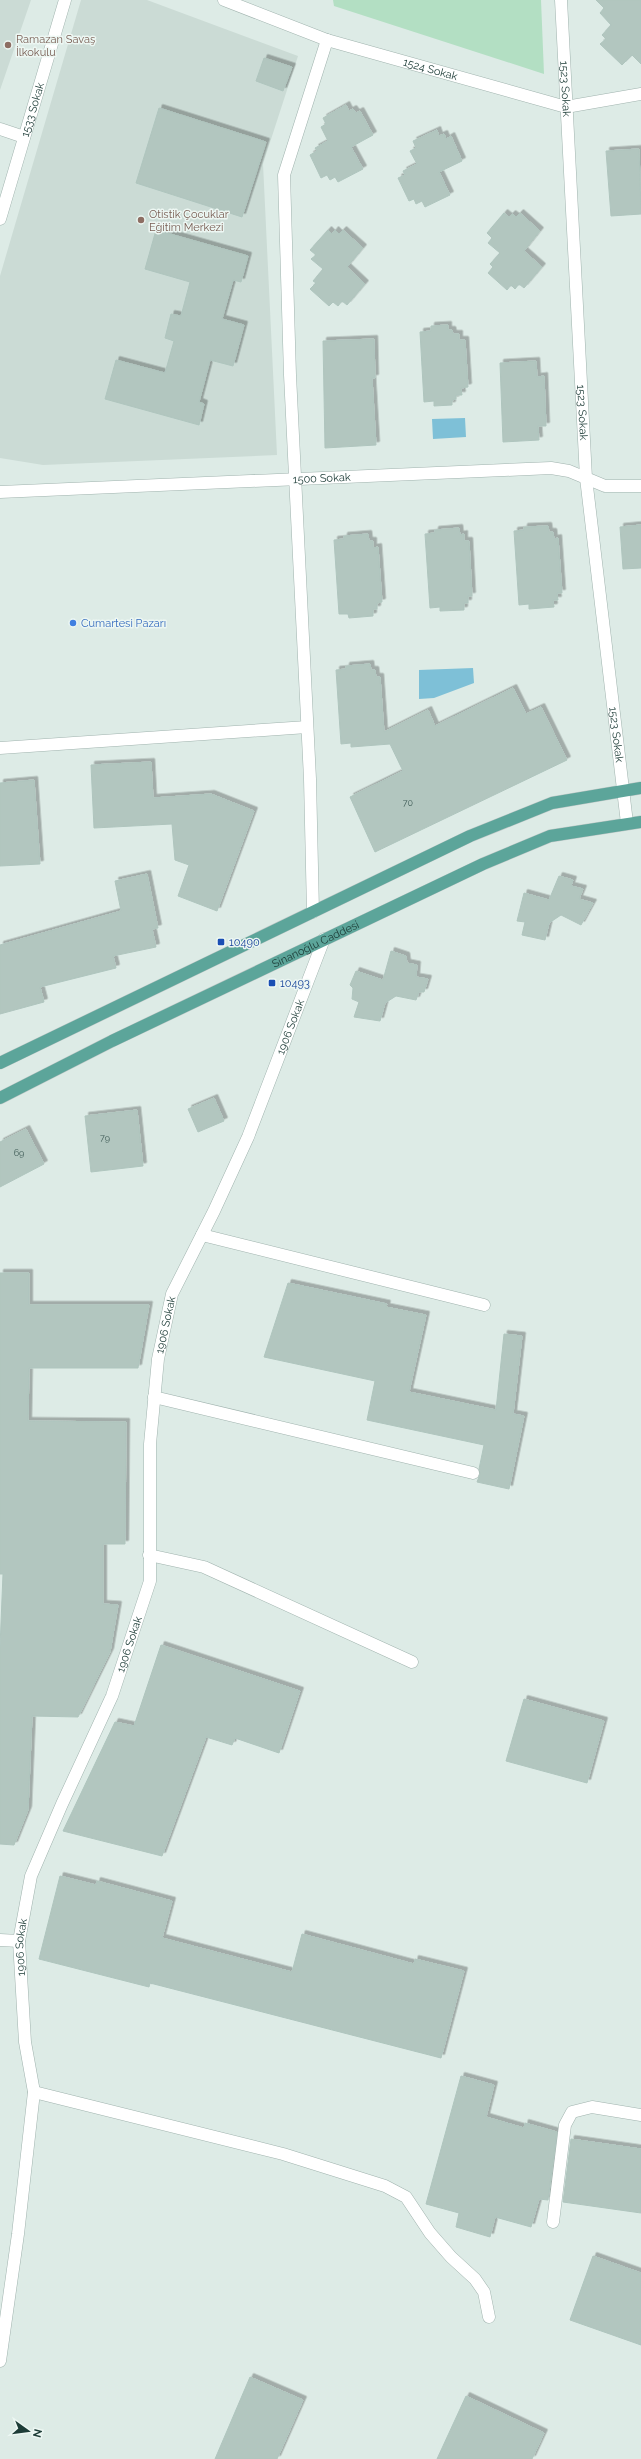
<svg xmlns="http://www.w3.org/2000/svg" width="641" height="2459" font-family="Raleway,sans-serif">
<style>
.built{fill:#cbdbd5}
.green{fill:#b3dfc3}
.water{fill:#7ec0d7}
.building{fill:#b2c6bf;stroke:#afc5be;filter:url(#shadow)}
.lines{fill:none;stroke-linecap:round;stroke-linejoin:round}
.street-casing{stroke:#a0b3ae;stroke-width:13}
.primary-casing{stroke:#c0c8c7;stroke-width:13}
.street{stroke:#fff;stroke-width:12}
.primary{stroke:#5ca59a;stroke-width:12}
.education-dot{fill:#8d6e63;stroke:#edf7f3;stroke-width:1.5}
.shop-dot{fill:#3f7fe0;stroke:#edf7f3;stroke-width:1.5}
.transit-dot{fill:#1a4fb4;stroke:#edf7f3;stroke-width:1.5}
.labels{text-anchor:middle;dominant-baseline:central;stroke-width:3;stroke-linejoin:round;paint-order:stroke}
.number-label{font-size:9px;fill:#425e59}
.education-label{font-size:11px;fill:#785e54;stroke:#edf7f3;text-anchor:start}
.street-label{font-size:11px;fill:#1d3c37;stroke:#edf7f3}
.shop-label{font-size:11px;fill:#366cbe;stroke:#edf7f3;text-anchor:start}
.transit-label{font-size:11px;fill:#164399;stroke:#edf7f3;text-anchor:start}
</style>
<defs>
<filter id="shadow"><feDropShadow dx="3.5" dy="-3.5" stdDeviation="0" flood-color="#0004"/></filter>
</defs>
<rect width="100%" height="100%" fill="#ddebe6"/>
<path class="built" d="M 0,0 L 31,0 L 0,90 Z
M 81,0 L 147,0 L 298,56 L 263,164 L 277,455 L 43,465 L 0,458 L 0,276 Z"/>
<path class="green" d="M 333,0 L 541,0 L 544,74 L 334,6 Z"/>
<path class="water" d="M 465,418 L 466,437 L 433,439 L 432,419 Z
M 473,668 L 474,683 L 434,698 L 419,699 L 419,670 Z"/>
<path class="building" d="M 596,0 L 641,0 L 641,64 L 632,55 L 622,65 L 600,44 L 606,39 L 602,35 L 611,25 L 600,13 L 604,8 Z
M 264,58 L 292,67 L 283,91 L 256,81 Z
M 346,105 L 349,111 L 353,109 L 356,113 L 360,111 L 373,135 L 351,147 L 363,169 L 338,182 L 335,177 L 330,180 L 327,175 L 321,178 L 310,155 L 317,151 L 315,148 L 328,141 L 321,127 L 326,124 L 323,118 Z
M 159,108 L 266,142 L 242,217 L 136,183 Z
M 437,130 L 439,136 L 444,134 L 446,139 L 451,136 L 462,161 L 439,172 L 450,195 L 425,207 L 422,201 L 416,204 L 414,199 L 409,201 L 398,178 L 405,175 L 403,171 L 417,164 L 410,151 L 416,148 L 413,141 Z
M 639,149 L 641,214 L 611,216 L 606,151 Z
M 504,213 L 509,217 L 512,214 L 516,217 L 520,213 L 540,231 L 524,251 L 542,267 L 524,288 L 519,284 L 515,289 L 511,285 L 507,290 L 488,273 L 493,267 L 490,264 L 500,253 L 488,243 L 492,238 L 487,233 Z
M 156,230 L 248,256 L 241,282 L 233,280 L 222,319 L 244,325 L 233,366 L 210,360 L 199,402 L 204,404 L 199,425 L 105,399 L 116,360 L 165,373 L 174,341 L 165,338 L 171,314 L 181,316 L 190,282 L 145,269 Z
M 328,230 L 332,234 L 335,230 L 339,234 L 343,230 L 363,248 L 347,267 L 365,284 L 347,305 L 342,301 L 338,306 L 333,302 L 329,306 L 310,289 L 316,283 L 313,281 L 323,269 L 311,259 L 316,255 L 310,250 Z
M 448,325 L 448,330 L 452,330 L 453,334 L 459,334 L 459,340 L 465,340 L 468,387 L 461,388 L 462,395 L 456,395 L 456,399 L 452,400 L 452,405 L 434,406 L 434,401 L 424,402 L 420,332 L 431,331 L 431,326 Z
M 374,339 L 375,378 L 372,378 L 376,445 L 325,448 L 323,341 Z
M 536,361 L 537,377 L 544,376 L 546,426 L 538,426 L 539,440 L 503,442 L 500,363 Z
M 641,525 L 641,568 L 623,569 L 620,527 Z
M 548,526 L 549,532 L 553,532 L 554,539 L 558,538 L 562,593 L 557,593 L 558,600 L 553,600 L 554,607 L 529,609 L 529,604 L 519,605 L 514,531 L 524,530 L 524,527 Z
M 459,528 L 460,535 L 464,534 L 464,541 L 469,541 L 472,596 L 468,596 L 468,603 L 464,603 L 464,610 L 440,611 L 440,607 L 430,608 L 425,534 L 435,533 L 435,530 Z
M 368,534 L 369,541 L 373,541 L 373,548 L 378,547 L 382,602 L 377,603 L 377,609 L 373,609 L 373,616 L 349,618 L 348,614 L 339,614 L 334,540 L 344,539 L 344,536 Z
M 370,664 L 371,670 L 375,670 L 376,677 L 380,677 L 384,732 L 428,710 L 435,726 L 513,688 L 526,714 L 541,707 L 567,760 L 375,852 L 350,797 L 403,771 L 390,744 L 351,747 L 351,743 L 341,744 L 336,670 L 346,669 L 346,666 Z
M 151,762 L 153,798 L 211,794 L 254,811 L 217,911 L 178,896 L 189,865 L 175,860 L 172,824 L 94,828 L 91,765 Z
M 34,780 L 40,864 L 0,866 L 0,783 Z
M 147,874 L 158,928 L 152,929 L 156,947 L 113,956 L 116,968 L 40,987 L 44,1002 L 0,1014 L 0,945 L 121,911 L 115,881 Z
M 559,876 L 573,880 L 571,886 L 583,889 L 579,899 L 593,903 L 581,925 L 561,915 L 549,923 L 545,940 L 522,935 L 525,922 L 517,921 L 524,893 L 549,900 Z
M 391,951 L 406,956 L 407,963 L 417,965 L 416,977 L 428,979 L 424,992 L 419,992 L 416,1000 L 396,996 L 385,1003 L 380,1021 L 354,1017 L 359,1002 L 352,999 L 353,988 L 350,985 L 356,971 L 383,980 Z
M 214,1098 L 224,1121 L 198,1132 L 188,1109 Z
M 137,1110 L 143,1166 L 91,1172 L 85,1116 Z
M 26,1129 L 44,1164 L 0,1187 L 0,1142 Z
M 0,1273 L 29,1273 L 29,1305 L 149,1305 L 138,1368 L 29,1368 L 28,1421 L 126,1422 L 125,1544 L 103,1544 L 103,1604 L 118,1605 L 110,1652 L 78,1717 L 32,1716 L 28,1810 L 14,1845 L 0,1844 L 0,1647 L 3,1574 L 0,1574 Z
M 288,1283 L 387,1304 L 386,1307 L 426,1315 L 409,1392 L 496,1410 L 504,1334 L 522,1336 L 513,1414 L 524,1416 L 509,1489 L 477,1482 L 480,1474 L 479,1469 L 484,1445 L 367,1420 L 375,1381 L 264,1357 Z
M 161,1645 L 300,1691 L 279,1753 L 235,1738 L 232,1745 L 206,1737 L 162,1856 L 63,1831 L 115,1722 L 134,1726 Z
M 524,1699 L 604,1721 L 587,1783 L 506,1761 Z
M 60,1876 L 96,1885 L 97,1881 L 172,1901 L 162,1938 L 292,1972 L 302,1934 L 414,1964 L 415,1959 L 464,1971 L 441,2058 L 150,1983 L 149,1987 L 39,1959 Z
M 461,2076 L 494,2085 L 486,2117 L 524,2128 L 525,2123 L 557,2132 L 548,2200 L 539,2199 L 531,2227 L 495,2217 L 490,2237 L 456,2227 L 459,2213 L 426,2204 Z
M 571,2139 L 641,2149 L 641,2213 L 563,2202 Z
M 593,2256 L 641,2273 L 641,2345 L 570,2320 Z
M 250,2377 L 303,2400 L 277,2459 L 215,2459 Z
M 466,2396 L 544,2433 L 532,2459 L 437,2459 Z"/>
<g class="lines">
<g class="street-casing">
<g id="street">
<path id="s1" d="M 224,0 L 327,40 L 566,107 L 641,94"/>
<path id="s2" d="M 561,0 L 586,478 L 627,823"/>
<path d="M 0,129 L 24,137"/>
<path id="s3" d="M 0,219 L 65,0"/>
<path id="s4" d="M 0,492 L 551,468 L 569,471 L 605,486 L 641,486"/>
<path d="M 0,748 L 307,727"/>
<path d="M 313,912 L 310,779 L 290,375 L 284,175 L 327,40"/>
<path d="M 202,1235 L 484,1305"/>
<path d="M 154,1397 L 473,1473"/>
<path d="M 149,1555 L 204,1567 L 412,1662"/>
<path d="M 0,1940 L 19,1941"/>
<path d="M 34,2092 L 283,2154 L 385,2186 L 406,2197 L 430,2233 L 451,2257 L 475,2279 L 484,2292 L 489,2317"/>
<path d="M 553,2222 L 565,2125 L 572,2112 L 592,2107 L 641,2115"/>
<path id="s5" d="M 0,2361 L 18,2234 L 34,2092 L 25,2042 L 19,1941 L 31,1876 L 62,1804 L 112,1696 L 150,1581 L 150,1444 L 158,1359 L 172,1294 L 214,1211 L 248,1137 L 324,939"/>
</g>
</g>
<g class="primary-casing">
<g id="primary">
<path d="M 0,1063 L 470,836 L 552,803 L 641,788"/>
<path id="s6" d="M 0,1098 L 112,1041 L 483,864 L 550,836 L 641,822"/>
</g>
</g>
<use href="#street" class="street"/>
<use href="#primary" class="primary"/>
</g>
<g class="education-dot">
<circle cx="8" cy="45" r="4"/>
<circle cx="141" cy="220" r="4"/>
</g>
<circle class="shop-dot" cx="73" cy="623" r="4"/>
<g class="transit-dot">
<rect x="217" y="938" width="8" height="8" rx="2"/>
<rect x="268" y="979" width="8" height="8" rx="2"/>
</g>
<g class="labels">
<g class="number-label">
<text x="408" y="803">70</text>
<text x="105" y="1138">79</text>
<text x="19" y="1153">69</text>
</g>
<g class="education-label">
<text x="16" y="39">Ramazan Savaş<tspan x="16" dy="13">İlkokulu</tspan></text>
<text x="149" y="214">Otistik Çocuklar<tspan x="149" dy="13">Eğitim Merkezi</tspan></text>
</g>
<g class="street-label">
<text stroke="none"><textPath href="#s1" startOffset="218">1524 Sokak</textPath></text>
<text stroke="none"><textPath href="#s2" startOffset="89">1523 Sokak</textPath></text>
<text stroke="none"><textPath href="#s3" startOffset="114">1533 Sokak</textPath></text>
<text stroke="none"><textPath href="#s2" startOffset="413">1523 Sokak</textPath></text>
<text stroke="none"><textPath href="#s4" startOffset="322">1500 Sokak</textPath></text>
<text stroke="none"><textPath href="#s2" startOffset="737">1523 Sokak</textPath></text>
<text stroke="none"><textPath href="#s6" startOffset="351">Si̇nanoğlu Caddesi</textPath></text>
<text stroke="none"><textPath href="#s5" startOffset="1389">1906 Sokak</textPath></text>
<text stroke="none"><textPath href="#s5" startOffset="1065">1906 Sokak</textPath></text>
<text stroke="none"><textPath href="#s5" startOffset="741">1906 Sokak</textPath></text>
<text stroke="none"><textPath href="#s5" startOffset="417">1906 Sokak</textPath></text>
</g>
<g class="shop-label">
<text x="81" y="623">Cumartesi Pazarı</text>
</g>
<g class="transit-label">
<text x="229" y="942">10490</text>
<text x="280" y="983">10493</text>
</g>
</g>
<g transform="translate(28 2431) rotate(104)" stroke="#edf7f3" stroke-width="3" paint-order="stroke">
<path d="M0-3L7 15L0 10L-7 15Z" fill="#1d3c37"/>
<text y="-6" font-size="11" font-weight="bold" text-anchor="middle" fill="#1d3c37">N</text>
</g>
</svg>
